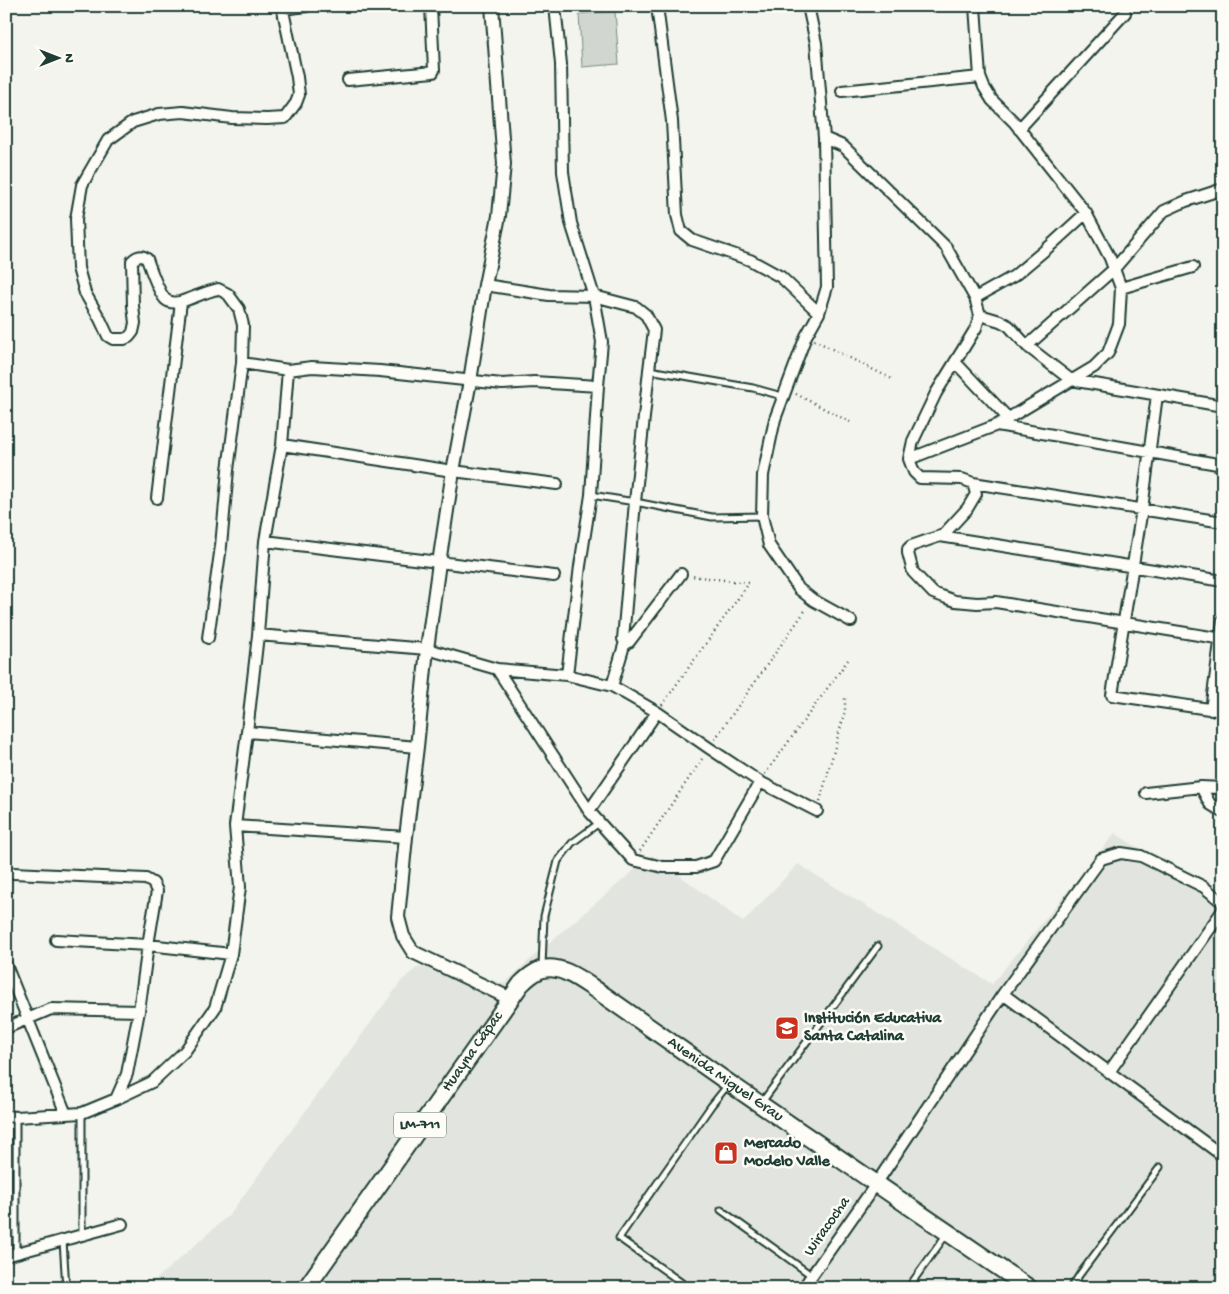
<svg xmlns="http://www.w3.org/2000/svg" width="1229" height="1294" font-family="'Gochi Hand',sans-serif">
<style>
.built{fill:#e2e5df}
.green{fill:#d1d6d1;stroke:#788a82}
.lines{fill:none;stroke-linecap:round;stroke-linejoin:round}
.service-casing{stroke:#1f3d34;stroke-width:9}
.minor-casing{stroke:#1f3d34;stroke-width:14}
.tertiary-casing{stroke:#1f3d34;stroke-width:16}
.primary-casing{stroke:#1f3d34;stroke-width:20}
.path{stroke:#1f3d34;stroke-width:2.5;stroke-dasharray:1 4;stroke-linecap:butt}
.service{stroke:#fdfcf7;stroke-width:5}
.minor{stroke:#fdfcf7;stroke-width:10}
.tertiary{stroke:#fdfcf7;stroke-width:12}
.primary{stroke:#fdfcf7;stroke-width:16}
.labels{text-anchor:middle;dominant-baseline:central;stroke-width:5;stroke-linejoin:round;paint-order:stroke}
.shield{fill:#fdfcf7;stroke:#62766e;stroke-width:1}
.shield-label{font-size:15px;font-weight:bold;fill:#1f3d34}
.poi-label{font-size:16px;font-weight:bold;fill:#1f3d34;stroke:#fdfcf7;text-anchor:start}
.street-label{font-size:16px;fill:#1f3d34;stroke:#fdfcf7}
</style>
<rect width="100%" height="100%" fill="#f4f4ef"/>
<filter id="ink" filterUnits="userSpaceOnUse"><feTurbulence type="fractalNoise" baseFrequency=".02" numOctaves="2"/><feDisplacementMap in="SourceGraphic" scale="10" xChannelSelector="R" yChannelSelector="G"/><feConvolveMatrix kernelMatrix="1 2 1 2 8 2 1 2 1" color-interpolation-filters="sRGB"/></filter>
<g filter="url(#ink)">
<path class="built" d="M 1115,833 L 1223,902 L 1223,1288 L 146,1288 L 229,1215 L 402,980 L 419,966 L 505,983 L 537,953 L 652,855 L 743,922 L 798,864 L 992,984 Z"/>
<path class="green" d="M 615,11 L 619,64 L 582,67 L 579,14 Z"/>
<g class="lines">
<g class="service-casing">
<path id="service" d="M 649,370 L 753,388 L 782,396
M 591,495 L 635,502 L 712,517 L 762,516
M 542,967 L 544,916 L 558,861 L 572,843 L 599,823
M 762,1102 L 878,946
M 82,1113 L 82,1235
M 721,1210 L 811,1275
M 63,1241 L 66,1288
M 16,1253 L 16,1117
M 689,1288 L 619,1238 L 711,1106 L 727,1086
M 908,1288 L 946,1235
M 1071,1288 L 1080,1274 L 1160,1167"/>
</g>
<g class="minor-casing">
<path id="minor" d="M 555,6 L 561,64 L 563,172 L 571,223 L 594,296 L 602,342 L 598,386 L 591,495 L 580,566 L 567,675
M 657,6 L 672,121 L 677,215 L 681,231 L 692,240 L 750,260 L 781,277 L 819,313
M 808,6 L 816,43 L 824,138 L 827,287 L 819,313 L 806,336 L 775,419 L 763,475 L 762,516 L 769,545 L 799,589 L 813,600 L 851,621
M 282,9 L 307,6
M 348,80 L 433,72 L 434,70 L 431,6
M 842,91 L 980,77
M 1019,129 L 1125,13
M 824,138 L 843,146 L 946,247 L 975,298 L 980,315 L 976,328 L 936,393 L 913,441 L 909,459 L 914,472 L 920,478 L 962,479 L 973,483 L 976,494 L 967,509 L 943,535 L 911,546 L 908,549 L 908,553 L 913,572 L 933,593 L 955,601 L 977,603 L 996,602 L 1223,639
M 1223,189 L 1186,201 L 1164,211 L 1114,269 L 1027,346 L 1071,380 L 1223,406
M 485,285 L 549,295 L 594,296 L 636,307 L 646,315 L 654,330 L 649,370 L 635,502 L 623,639 L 625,642 L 629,642 L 681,574
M 1121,288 L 1193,267
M 975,298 L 1014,276 L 1051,245 L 1086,213
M 980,315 L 1000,321 L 1009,326 L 1027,346
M 955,362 L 1008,418
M 288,370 L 312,367 L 380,371 L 502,384 L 534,382 L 598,386
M 1157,395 L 1142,509 L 1112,695 L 1223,711
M 997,425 L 1223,465
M 282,445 L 453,471 L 557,484
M 909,459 L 997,425 L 1094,367 L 1108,353 L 1119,324 L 1121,288 L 1110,258 L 1086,213 L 1014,122 L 992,100 L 984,87 L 980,77 L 975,6
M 973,483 L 1223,522
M 157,498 L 181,302
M 940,536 L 1223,581
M 265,541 L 554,576
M 258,635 L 427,649 L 497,669 L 567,675 L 612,686 L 657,712 L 709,748 L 760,782 L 817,811
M 208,638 L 221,546 L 228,470 L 242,363 L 243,325 L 239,309 L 228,294 L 218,289 C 205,292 193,298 180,302 C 175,303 169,303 165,299 C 158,291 151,270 147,259 C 141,254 137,256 132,261 L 133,306 L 135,323 L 133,332 L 129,337 L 124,339 L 113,339 L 108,336 L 100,319 L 85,293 L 78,268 L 76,219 L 82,185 L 108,140 L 133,122 L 159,114 L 183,112 L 232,118 L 267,119 L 285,118 L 296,103 L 299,95 L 297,77 L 282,6
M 497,669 L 589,811 L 633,860 L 663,867 L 696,867 L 714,861 L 760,782
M 612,686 L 625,642
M 1211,710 L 1223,620
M 247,732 L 417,747
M 1201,787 L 1210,804 L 1223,812
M 1146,793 L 1201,787 L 1223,788
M 589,811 L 657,712
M 235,826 L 406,837
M 56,940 L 148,945 L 231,954
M 6,965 L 66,1114
M 1003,994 L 1223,1156
M 6,1028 L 51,1009 L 139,1011
M 1109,1072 L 1223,910
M 116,1099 L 152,1082 L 185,1051 L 215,1008 L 231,954 L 240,887 L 235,826 L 247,732 L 258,635 L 265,541 L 282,445 L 288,370 L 242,363
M 6,1116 L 16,1117 L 82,1113 L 116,1099 L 127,1074 L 139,1011 L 148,945 L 157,891 L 153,883 L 146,879 L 13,873
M 6,1256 L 122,1224
M 803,1288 L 876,1184 L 1003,994 L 1101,859 L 1121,853 L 1141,856 L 1204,887 L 1223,903"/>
</g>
<g class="tertiary-casing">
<path id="tertiary" d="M 492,6 L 504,164 L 499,216 L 485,285 L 470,381 L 453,471 L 439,563 L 427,649 L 417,747 L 406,837 L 398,917 L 403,936 L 413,952 L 509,998"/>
</g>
<g class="primary-casing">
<g id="primary">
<path id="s1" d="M 306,1288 L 521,984 C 527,978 533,973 540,970 C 561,962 586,984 602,994 L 729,1083 L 1029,1288"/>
</g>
</g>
<path class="path" d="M 814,340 L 894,380
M 796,394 L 850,422
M 662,705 L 749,583 L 692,576
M 715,739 L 807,608
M 765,774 L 848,660
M 820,801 L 845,711 L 845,698
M 640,851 L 704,756"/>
<use href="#service" class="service"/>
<use href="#minor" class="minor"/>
<use href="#tertiary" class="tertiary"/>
<use href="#primary" class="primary"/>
</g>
</g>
<defs>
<g id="school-square" transform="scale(1.25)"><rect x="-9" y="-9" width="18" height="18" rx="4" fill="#c8321e" stroke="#fdfcf7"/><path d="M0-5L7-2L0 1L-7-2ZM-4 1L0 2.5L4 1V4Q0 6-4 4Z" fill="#fff"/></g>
<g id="shop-square" transform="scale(1.25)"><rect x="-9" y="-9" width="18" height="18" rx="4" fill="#c8321e" stroke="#fdfcf7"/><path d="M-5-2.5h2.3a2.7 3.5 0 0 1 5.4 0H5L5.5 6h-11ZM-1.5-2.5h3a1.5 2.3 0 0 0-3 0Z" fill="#fff"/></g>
</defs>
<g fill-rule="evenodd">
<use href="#school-square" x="787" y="1028"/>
<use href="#shop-square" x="726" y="1153"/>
</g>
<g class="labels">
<rect class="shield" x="394" y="1112.5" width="52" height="25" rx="4"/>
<g class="shield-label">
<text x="420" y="1125">LM-711</text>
</g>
<g class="poi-label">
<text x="804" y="1019">Institución Educativa<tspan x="804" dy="18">Santa Catalina</tspan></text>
<text x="744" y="1144">Mercado<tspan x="744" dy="18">Modelo Valle</tspan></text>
</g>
<g class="street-label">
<text stroke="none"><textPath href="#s1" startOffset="289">Huayna Cápac</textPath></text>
<text stroke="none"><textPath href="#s1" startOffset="615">Avenida Miguel Grau</textPath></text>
<text transform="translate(828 1227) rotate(-55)">Wiracocha</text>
</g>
</g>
<rect width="1229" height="1294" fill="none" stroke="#fdfcf7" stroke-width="25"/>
<rect x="12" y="12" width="1204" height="1269" fill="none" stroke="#1f3d34" stroke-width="2" filter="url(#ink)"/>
<g transform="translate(58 58) rotate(90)" stroke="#fdfcf7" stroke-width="4" paint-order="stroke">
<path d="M0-4L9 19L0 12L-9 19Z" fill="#1f3d34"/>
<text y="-8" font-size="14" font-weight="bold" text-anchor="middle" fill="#1f3d34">N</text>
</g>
</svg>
